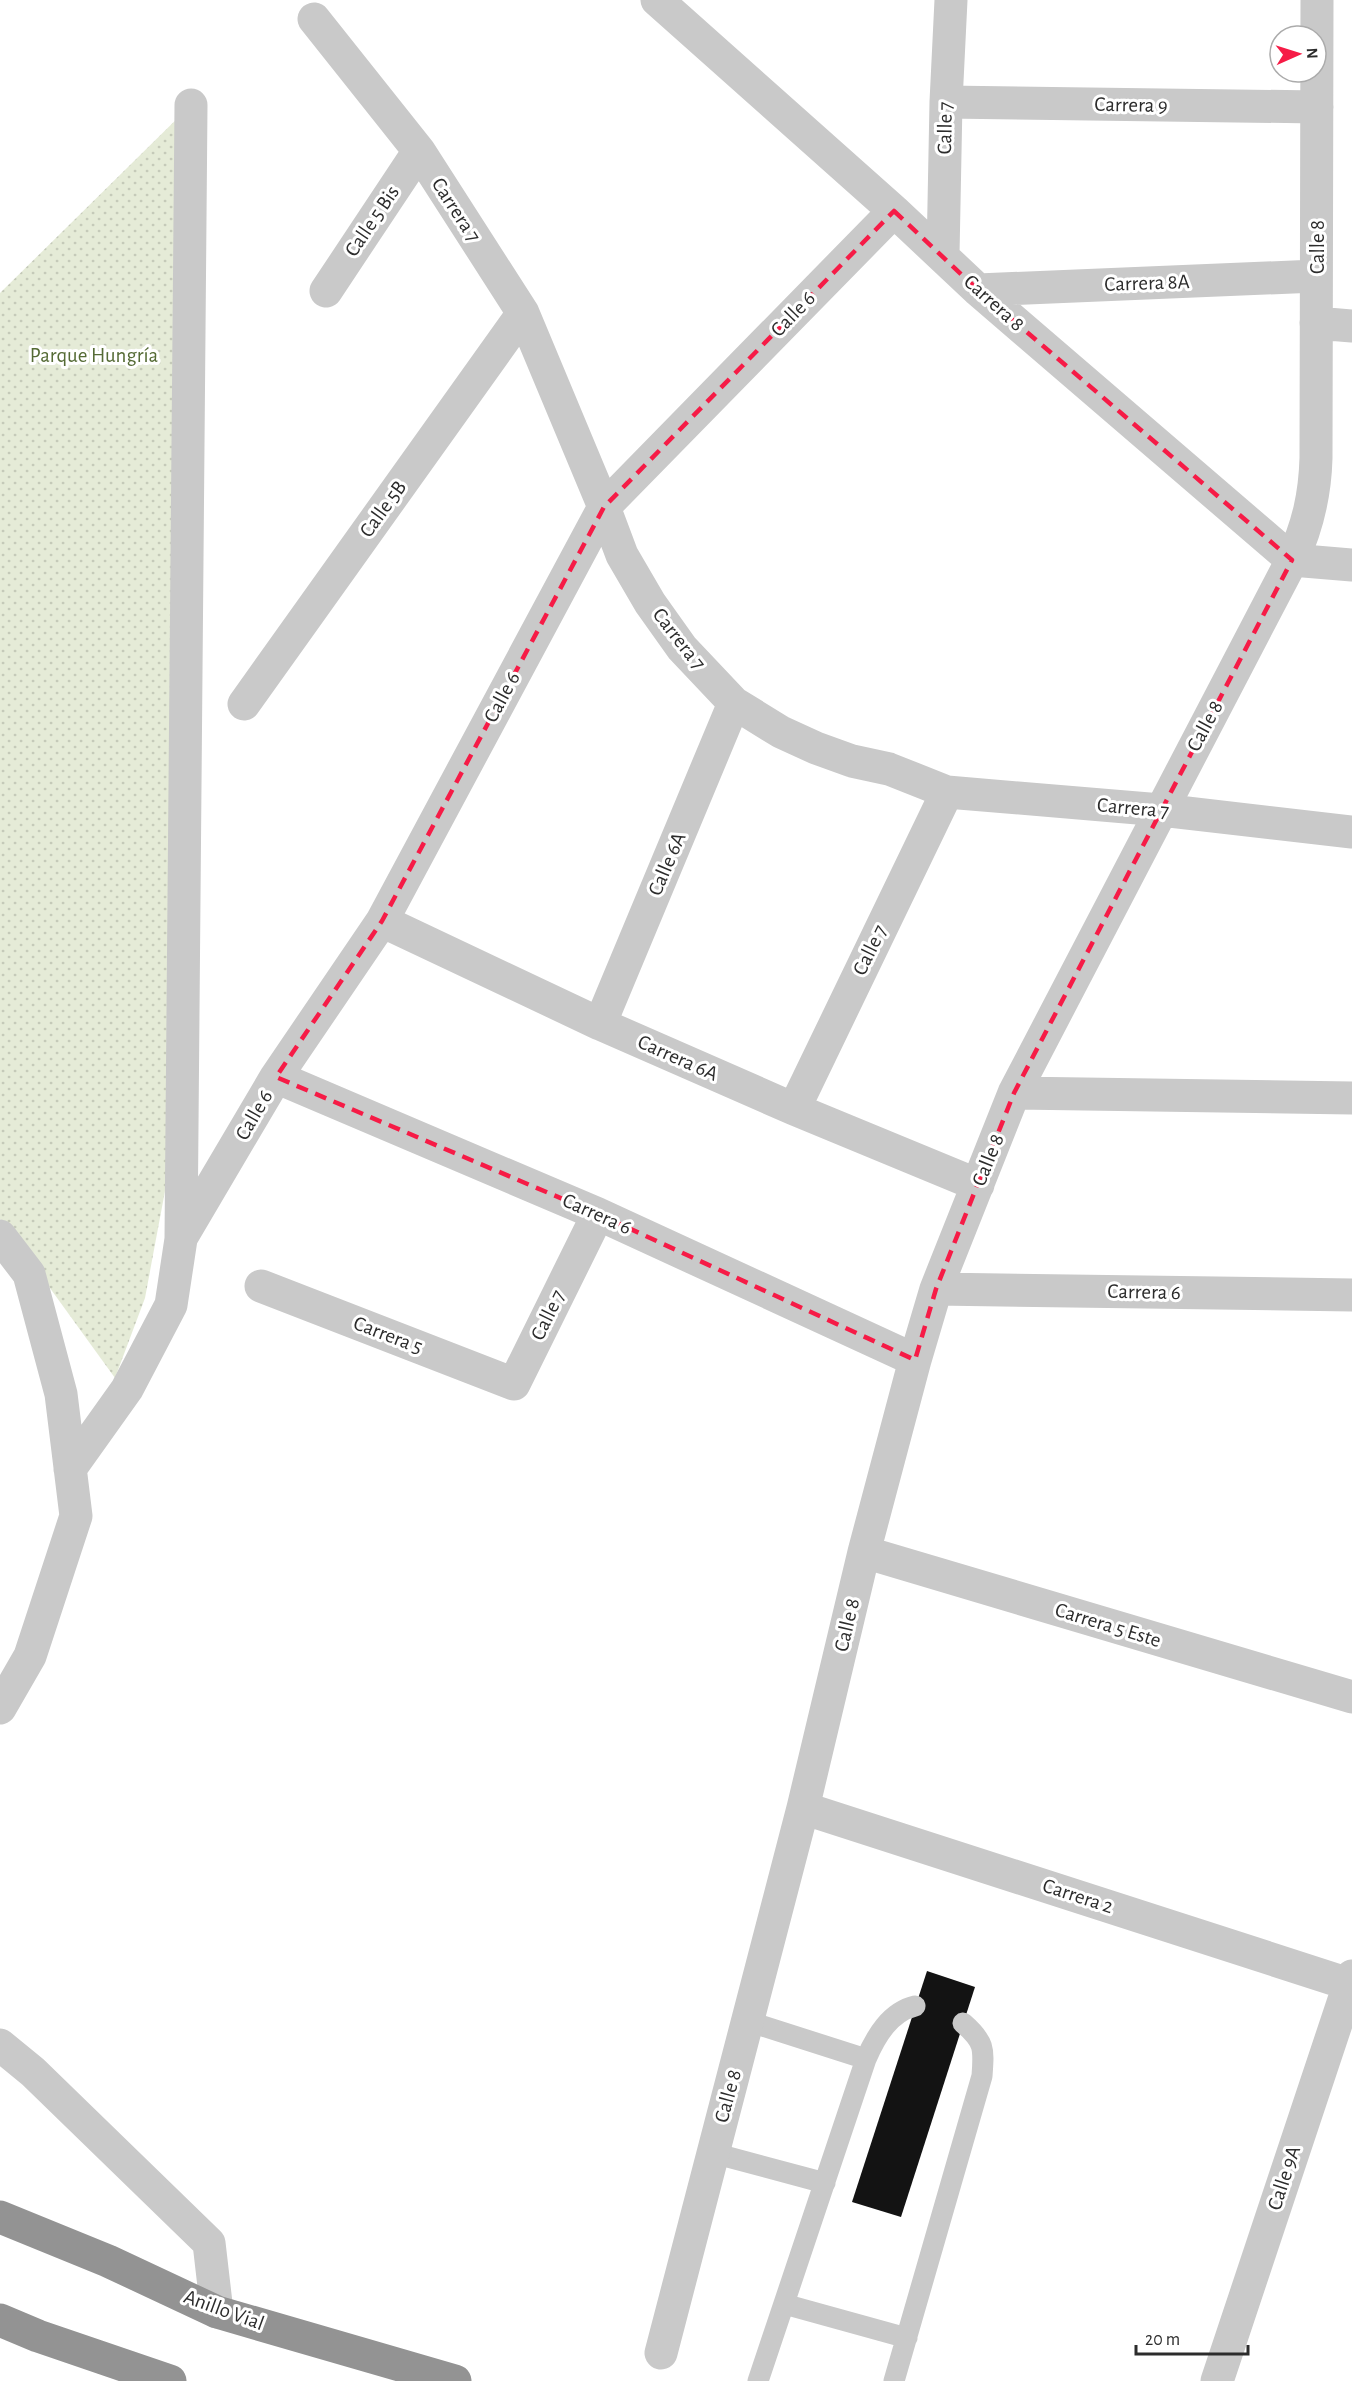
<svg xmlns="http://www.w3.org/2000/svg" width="1352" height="2381" font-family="'Alegreya Sans',sans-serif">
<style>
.park{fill:url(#park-dots)}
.building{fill:#131313}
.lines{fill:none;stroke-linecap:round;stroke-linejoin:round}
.lane{stroke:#c9c9c9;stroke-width:21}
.street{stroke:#c9c9c9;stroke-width:33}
.highway{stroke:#939393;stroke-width:33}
.marked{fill:none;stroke:#f61b46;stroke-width:4.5;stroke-dasharray:12 8;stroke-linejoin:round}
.labels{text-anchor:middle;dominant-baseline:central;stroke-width:6;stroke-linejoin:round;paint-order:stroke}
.street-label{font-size:21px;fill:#2c2c2c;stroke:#fff}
.park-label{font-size:21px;fill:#556b35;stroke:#fff}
</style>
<defs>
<pattern id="park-dots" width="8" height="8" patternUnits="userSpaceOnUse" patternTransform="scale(1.5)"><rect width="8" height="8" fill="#e5ebd7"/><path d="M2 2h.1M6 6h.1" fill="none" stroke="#c5cab9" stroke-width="1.8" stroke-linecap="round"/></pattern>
</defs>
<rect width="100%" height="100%" fill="#fff"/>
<path class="park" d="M 191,105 L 182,1100 L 145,1298 L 115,1378 L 0,1219 L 0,293 Z"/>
<path class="building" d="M 927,1971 L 975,1987 L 901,2217 L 852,2202 Z"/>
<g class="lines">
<path class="lane" d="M 747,2021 L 866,2059
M 713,2153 L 825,2183
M 784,2304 L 907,2338
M 758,2381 L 866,2059 C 876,2036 890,2012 915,2006
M 894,2381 L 982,2076 C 984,2049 985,2042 963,2023"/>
<path class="street" d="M 657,0 L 894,211 L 978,290 L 1292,560 L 1352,565
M 314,19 L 419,151 L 523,313 L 604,507 L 622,555 L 650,603 L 682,648 L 734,703 L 781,732 L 816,748 L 852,761 L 889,769 L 947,792 L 1161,810 L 1352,832
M 946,102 L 1317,107
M 943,255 L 946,102 L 951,0
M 978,290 L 1316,276
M 326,291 L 419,151
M 1316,323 L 1352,326
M 244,704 L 523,313
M 382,921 L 600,1024 L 794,1109 L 978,1185
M 600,1024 L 734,703
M 276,1077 L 598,1214 L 915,1360
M 1014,1093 L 1352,1098
M 794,1109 L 947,792
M 0,1236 L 29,1274 L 61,1394 L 76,1516 L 30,1656 L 0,1708
M 181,1238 L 276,1077 L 382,921 L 604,507 L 894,211
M 261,1286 L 514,1384 L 598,1214
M 936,1289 L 1352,1295
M 70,1469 L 127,1389 L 171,1305 L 181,1239 L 191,105
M 864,1552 L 1352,1697
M 803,1808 L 1352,1985
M 0,2045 L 33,2072 L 209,2243 L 217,2312
M 661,2353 L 803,1808 L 864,1552 L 915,1360 L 936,1289 L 1014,1093 L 1292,560 C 1308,526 1315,495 1316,458 L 1317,0
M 1217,2381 L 1352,1976"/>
<path class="highway" d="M 0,2217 L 108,2261 L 217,2312 L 455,2381
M 0,2320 L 38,2336 L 170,2381"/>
</g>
<path class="marked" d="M 894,211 L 978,290 L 1292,560 L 1014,1093 L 936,1289 L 915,1360 L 598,1214 L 276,1077 L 382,921 L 604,507 Z"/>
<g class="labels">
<g class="street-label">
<text transform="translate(1131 105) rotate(1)">Carrera 9</text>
<text transform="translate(945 128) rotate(-89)">Calle 7</text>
<text transform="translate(456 210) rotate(57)">Carrera 7</text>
<text transform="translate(372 221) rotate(-56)">Calle 5 Bis</text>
<text transform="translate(1317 247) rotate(-90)">Calle 8</text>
<text transform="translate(1147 283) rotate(-2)">Carrera 8A</text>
<text transform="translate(994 303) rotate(42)">Carrera 8</text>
<text transform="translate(793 314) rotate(-46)">Calle 6</text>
<text transform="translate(383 509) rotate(-54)">Calle 5B</text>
<text transform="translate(679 639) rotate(52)">Carrera 7</text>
<text transform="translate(502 697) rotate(-62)">Calle 6</text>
<text transform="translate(1205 726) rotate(-62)">Calle 8</text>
<text transform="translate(1133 808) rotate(5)">Carrera 7</text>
<text transform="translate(667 864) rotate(-67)">Calle 6A</text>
<text transform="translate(870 950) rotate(-64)">Calle 7</text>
<text transform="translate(678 1058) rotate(24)">Carrera 6A</text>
<text transform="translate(254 1115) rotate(-60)">Calle 6</text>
<text transform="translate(988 1160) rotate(-68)">Calle 8</text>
<text transform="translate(597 1214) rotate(24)">Carrera 6</text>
<text transform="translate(1144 1292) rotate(1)">Carrera 6</text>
<text transform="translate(548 1315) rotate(-64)">Calle 7</text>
<text transform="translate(388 1335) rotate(21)">Carrera 5</text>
<text transform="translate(847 1625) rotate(-77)">Calle 8</text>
<text transform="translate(1108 1625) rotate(17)">Carrera 5 Este</text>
<text transform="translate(1078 1896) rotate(18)">Carrera 2</text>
<text transform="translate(728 2096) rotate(-75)">Calle 8</text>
<text transform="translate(1284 2178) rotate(-72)">Calle 9A</text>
<text transform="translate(224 2310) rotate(20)">Anillo Vial</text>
</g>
<g class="park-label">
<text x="94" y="355">Parque Hungría</text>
</g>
</g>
<g transform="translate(1298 54) rotate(87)"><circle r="28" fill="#ffffff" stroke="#ababab" stroke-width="1.5"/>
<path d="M0-4.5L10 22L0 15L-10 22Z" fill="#f61b46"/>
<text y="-9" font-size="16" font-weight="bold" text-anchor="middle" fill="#2c2c2c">N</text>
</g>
<path d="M1136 2345v9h112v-9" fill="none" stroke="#2c2c2c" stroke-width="3"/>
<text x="1145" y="2345" font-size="18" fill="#2c2c2c" stroke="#ffffff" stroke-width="4.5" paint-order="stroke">20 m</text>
</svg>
